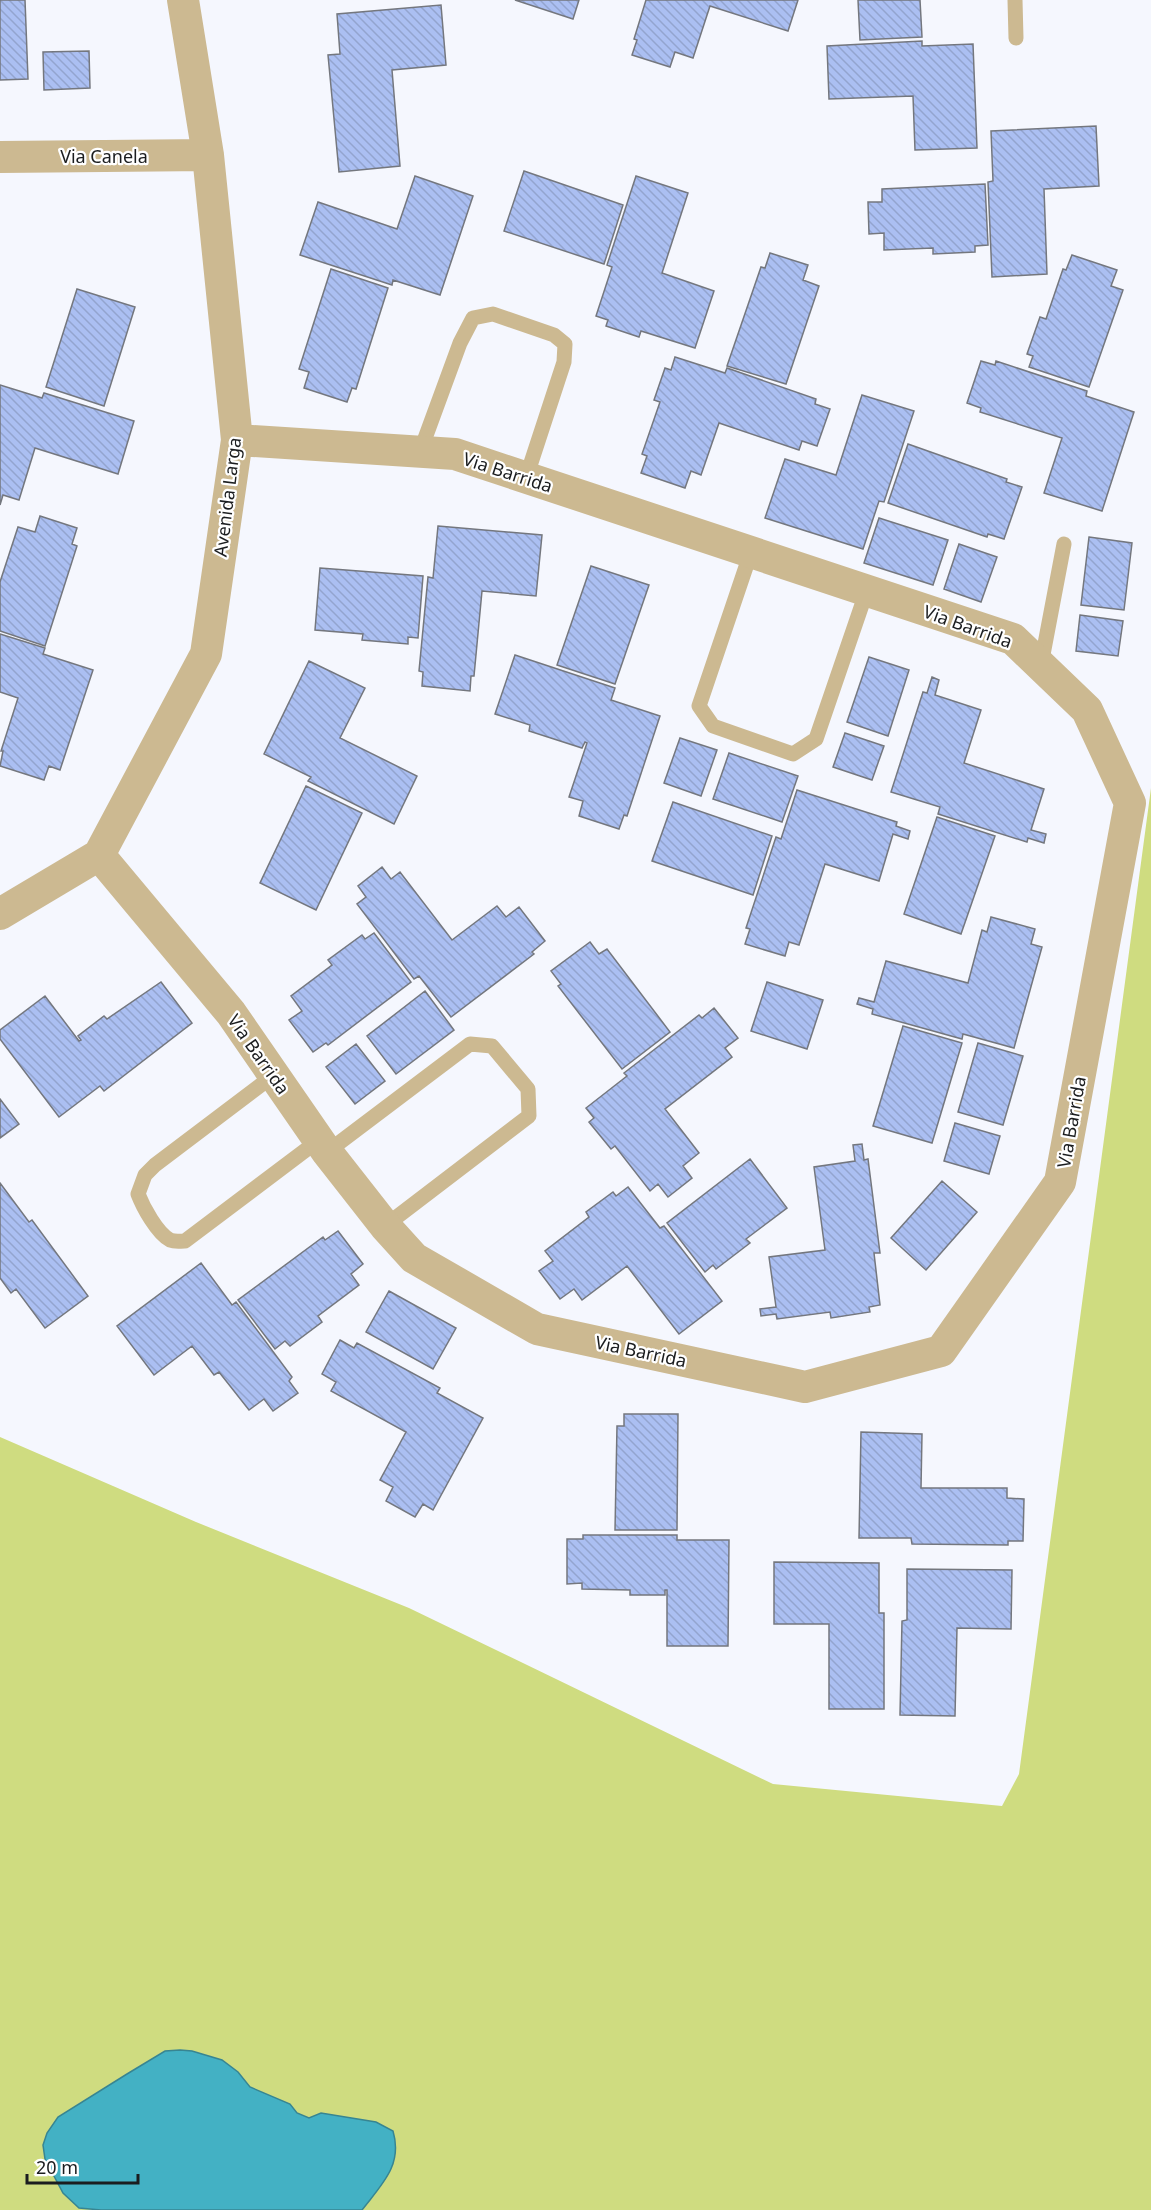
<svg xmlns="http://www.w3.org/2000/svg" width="1151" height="2210" font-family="'Noto Sans',sans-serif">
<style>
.green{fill:#cfdc80}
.water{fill:#43b1c4;stroke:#378592;stroke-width:1.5}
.building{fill:url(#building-back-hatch);stroke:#74777e;stroke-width:1.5}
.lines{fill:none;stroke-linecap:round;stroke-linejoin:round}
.service{stroke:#ccb991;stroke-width:15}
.minor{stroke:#ccb991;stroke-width:32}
.labels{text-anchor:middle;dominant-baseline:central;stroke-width:4.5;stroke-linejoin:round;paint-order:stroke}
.street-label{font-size:18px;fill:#1b1d1f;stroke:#fff}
</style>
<defs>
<pattern id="building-back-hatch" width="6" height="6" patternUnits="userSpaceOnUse" patternTransform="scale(1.5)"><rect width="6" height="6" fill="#abbff2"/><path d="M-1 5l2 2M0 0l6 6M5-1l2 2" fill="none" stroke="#93a4cf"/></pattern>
</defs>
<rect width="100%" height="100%" fill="#f5f7fe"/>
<path class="green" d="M 1151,788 L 1151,2210 L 0,2210 L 0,1437 L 196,1522 L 409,1608 L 773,1784 L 1002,1806 L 1019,1774 Z"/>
<path class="water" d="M 180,2050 L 192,2051 L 222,2060 L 238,2072 L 250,2087 L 290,2104 L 297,2113 L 309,2118 L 321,2113 L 376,2122 L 393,2131 C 403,2165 382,2184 362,2210 L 101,2210 L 79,2208 L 63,2193 L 45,2159 L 43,2145 L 47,2133 L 58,2117 L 127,2074 L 165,2051 Z"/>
<path class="building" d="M 0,0 L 25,0 L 28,79 L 0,80 Z
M 515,0 L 579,0 L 573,19 Z
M 646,0 L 798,0 L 788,31 L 710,6 L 693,58 L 675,52 L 670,67 L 632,55 L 637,40 L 634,39 Z
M 858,0 L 920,0 L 922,37 L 860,40 Z
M 441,5 L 446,65 L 392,70 L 400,166 L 339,172 L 328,55 L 340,54 L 337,14 Z
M 922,41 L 922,46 L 973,44 L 977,148 L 915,150 L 913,96 L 829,99 L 827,46 Z
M 89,51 L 90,88 L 44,90 L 43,52 Z
M 1096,126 L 1099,186 L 1044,189 L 1047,274 L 992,277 L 988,182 L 993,181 L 991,131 Z
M 524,171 L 623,205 L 604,264 L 504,231 Z
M 415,176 L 473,196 L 440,295 L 393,280 L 392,285 L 300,255 L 318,202 L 397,229 Z
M 636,176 L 688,193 L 662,273 L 714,291 L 695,348 L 641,331 L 639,337 L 606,326 L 608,320 L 596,316 L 612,267 L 607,265 Z
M 985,184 L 988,245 L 975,246 L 975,252 L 933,254 L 933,248 L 884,250 L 884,233 L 869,234 L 868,202 L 882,202 L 882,189 Z
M 770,253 L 808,265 L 803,280 L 819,286 L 786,384 L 727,366 L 761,267 L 765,268 Z
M 1072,255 L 1117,270 L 1111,286 L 1123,290 L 1089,387 L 1029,367 L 1033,356 L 1027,354 L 1040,317 L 1046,319 L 1063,269 L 1066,270 Z
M 331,269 L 388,288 L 356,389 L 352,388 L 347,402 L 304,388 L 309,372 L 299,369 Z
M 77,289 L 135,307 L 104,406 L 46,387 Z
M 675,357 L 725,373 L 727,368 L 816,399 L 815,404 L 830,409 L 817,446 L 802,441 L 799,450 L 719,423 L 701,475 L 691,471 L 685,488 L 641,473 L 647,456 L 642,454 L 660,402 L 654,400 L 665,368 L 671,370 Z
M 981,361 L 995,365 L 996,361 L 1087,391 L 1086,396 L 1134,412 L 1102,511 L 1044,493 L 1062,438 L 980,412 L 981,408 L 967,403 Z
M 0,385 L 42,398 L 44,393 L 134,421 L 118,474 L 35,448 L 19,500 L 3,495 L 0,505 Z
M 862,395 L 914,411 L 884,502 L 879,501 L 863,549 L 765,518 L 785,459 L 836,475 Z
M 908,444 L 1007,479 L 1006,482 L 1022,487 L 1004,539 L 988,534 L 987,537 L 888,503 Z
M 40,516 L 77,528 L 72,544 L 77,546 L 45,646 L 0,631 L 0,582 L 18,527 L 35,532 Z
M 879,518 L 948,540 L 933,585 L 864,563 Z
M 438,526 L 542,535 L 536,596 L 482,591 L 474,676 L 471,676 L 470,691 L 422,686 L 423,672 L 419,671 L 428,577 L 433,578 Z
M 1089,537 L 1132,543 L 1124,610 L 1081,605 Z
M 959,544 L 997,557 L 981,602 L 944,589 Z
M 591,566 L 649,585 L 615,684 L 557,665 Z
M 320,568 L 423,576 L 418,638 L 408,637 L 408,644 L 362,640 L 363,634 L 315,630 Z
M 1080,615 L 1123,621 L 1118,656 L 1076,651 Z
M 0,634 L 45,648 L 43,654 L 93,670 L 60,770 L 49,766 L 44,780 L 0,766 L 3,751 L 1,751 L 18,698 L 0,692 Z
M 515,655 L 615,688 L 611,700 L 660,716 L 627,816 L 624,815 L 619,829 L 579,816 L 583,801 L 569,797 L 587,743 L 585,742 L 582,748 L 529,731 L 530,725 L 495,714 Z
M 869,657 L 909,670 L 888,736 L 847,722 Z
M 309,661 L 365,688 L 340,738 L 417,776 L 394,824 L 308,781 L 311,777 L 264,754 Z
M 932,677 L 939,680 L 935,695 L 981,710 L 964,763 L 1044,789 L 1031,830 L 1046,834 L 1044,843 L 1028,838 L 1027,842 L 938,814 L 940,807 L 891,792 L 923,692 L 927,693 Z
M 845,733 L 884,746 L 872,780 L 833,767 Z
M 680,738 L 717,750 L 701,796 L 664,783 Z
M 729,753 L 798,776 L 782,822 L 713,799 Z
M 306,786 L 362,813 L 316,910 L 260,883 Z
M 797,790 L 897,822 L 896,826 L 910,831 L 908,839 L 893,834 L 879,881 L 825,864 L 799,945 L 789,942 L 785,956 L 745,944 L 750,929 L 746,928 L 776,837 L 781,839 Z
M 673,802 L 772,836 L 753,895 L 652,861 Z
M 937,817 L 995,836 L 961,934 L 904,914 Z
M 382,867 L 391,879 L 400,872 L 452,940 L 497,906 L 506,917 L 519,907 L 545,941 L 532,952 L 534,954 L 451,1017 L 419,976 L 414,979 L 357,904 L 366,897 L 358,886 Z
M 991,917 L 1035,929 L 1031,944 L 1042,947 L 1014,1048 L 963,1034 L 962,1039 L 872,1014 L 873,1009 L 857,1004 L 859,998 L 874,1002 L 886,961 L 968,983 L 982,930 L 987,932 Z
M 374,933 L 411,982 L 328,1045 L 326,1043 L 313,1052 L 289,1020 L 302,1011 L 291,996 L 332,965 L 328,960 L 362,935 L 365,939 Z
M 590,942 L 599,954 L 607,949 L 670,1032 L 622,1069 L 558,986 L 561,984 L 551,971 Z
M 161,982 L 192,1023 L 104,1091 L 100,1086 L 59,1117 L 0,1039 L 0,1030 L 45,996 L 79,1041 L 81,1040 L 78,1036 L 104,1016 L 107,1019 Z
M 767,982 L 823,1000 L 807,1049 L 751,1031 Z
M 425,991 L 454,1030 L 396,1074 L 367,1036 Z
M 714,1008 L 738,1038 L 725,1048 L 732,1057 L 665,1109 L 699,1153 L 683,1166 L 692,1178 L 668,1197 L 658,1184 L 650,1191 L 615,1146 L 611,1149 L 589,1122 L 594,1118 L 586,1108 L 627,1076 L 624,1073 L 699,1015 L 702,1018 Z
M 903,1026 L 962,1043 L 932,1143 L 873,1126 Z
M 978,1043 L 1023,1056 L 1003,1125 L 958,1112 Z
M 356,1044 L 385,1081 L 355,1104 L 326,1067 Z
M 0,1099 L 19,1124 L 0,1138 Z
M 955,1123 L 1000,1136 L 989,1174 L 944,1161 Z
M 862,1144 L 864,1160 L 868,1159 L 880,1253 L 874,1253 L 880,1305 L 869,1307 L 870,1312 L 831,1318 L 830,1312 L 777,1319 L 776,1314 L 761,1316 L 760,1309 L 776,1307 L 769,1257 L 825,1250 L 814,1167 L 855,1161 L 853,1145 Z
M 750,1159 L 787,1208 L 746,1239 L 750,1243 L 716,1269 L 713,1265 L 705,1272 L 667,1223 Z
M 942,1181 L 977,1212 L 926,1270 L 891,1238 Z
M 0,1183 L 29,1222 L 32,1220 L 88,1296 L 45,1328 L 16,1289 L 11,1293 L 0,1278 Z
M 628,1187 L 660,1228 L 664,1226 L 722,1301 L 679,1334 L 627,1266 L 582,1300 L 574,1289 L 560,1299 L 539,1271 L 553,1261 L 545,1251 L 589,1217 L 586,1212 L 613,1192 L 616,1196 Z
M 338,1231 L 363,1264 L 351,1274 L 359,1285 L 318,1316 L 322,1322 L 290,1346 L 285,1341 L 275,1349 L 238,1300 L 323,1237 L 325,1240 Z
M 201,1263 L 232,1305 L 236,1302 L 292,1377 L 289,1381 L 298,1393 L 273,1411 L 264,1399 L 249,1410 L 219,1372 L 214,1375 L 192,1346 L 154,1375 L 117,1326 Z
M 389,1291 L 456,1328 L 433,1369 L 366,1332 Z
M 340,1340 L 354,1348 L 357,1343 L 440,1388 L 437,1393 L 483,1418 L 433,1510 L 423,1504 L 415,1517 L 386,1501 L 393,1487 L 380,1480 L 406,1432 L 331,1391 L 336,1382 L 322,1374 Z
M 624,1414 L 678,1414 L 677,1530 L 615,1530 L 617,1426 L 624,1426 Z
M 861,1432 L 922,1434 L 921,1488 L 1007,1488 L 1007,1498 L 1024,1499 L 1023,1541 L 1008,1541 L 1008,1545 L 912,1544 L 911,1538 L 859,1538 Z
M 583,1535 L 677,1535 L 677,1540 L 729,1540 L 728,1646 L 667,1646 L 667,1590 L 665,1590 L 665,1595 L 630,1595 L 630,1590 L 582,1589 L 582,1583 L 567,1584 L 567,1539 L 583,1539 Z
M 774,1562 L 879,1563 L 879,1613 L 884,1613 L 884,1709 L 829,1709 L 829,1624 L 774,1624 Z
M 907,1569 L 1012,1570 L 1011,1629 L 957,1628 L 955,1716 L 900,1715 L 902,1621 L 907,1620 Z"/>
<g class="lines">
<path class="service" d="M 1015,0 L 1016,38
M 420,452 L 460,343 L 473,318 L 493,314 L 554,335 L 565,344 L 564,362 L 526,478
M 751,552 L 699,706 L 713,726 L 793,754 L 816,739 L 867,590
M 1041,665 L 1064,544
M 274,1075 L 155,1165 L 145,1175 L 138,1194 C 143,1207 157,1233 170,1240 C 175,1242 179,1241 185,1241 L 319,1140
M 327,1152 L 470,1044 L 492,1046 L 528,1089 L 529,1116 L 385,1226"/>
<path class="minor" d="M 0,157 L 208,155
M 99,855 L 231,1013 L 327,1152 L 385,1226 L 414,1258 L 537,1329 L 805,1387 L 941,1351 L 1060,1182 L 1130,803 L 1087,710 L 1013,639 L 455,454 L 237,440
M 0,914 L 99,855 L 206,654 L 237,440 L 208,155 L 183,0"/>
</g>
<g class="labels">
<g class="street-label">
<text x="104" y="156">Via Canela</text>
<text transform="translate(508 472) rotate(18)">Via Barrida</text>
<text transform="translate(227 497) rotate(-83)">Avenida Larga</text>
<text transform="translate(968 626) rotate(20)">Via Barrida</text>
<text transform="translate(259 1054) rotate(55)">Via Barrida</text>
<text transform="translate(1071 1122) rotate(-80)">Via Barrida</text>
<text transform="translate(641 1351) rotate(12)">Via Barrida</text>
</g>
</g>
<path d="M27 2174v9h111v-9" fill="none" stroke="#1b1d1f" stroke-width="3"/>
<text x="36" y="2174" font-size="18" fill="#1b1d1f" stroke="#ffffff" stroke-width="4.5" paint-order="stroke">20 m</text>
</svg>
